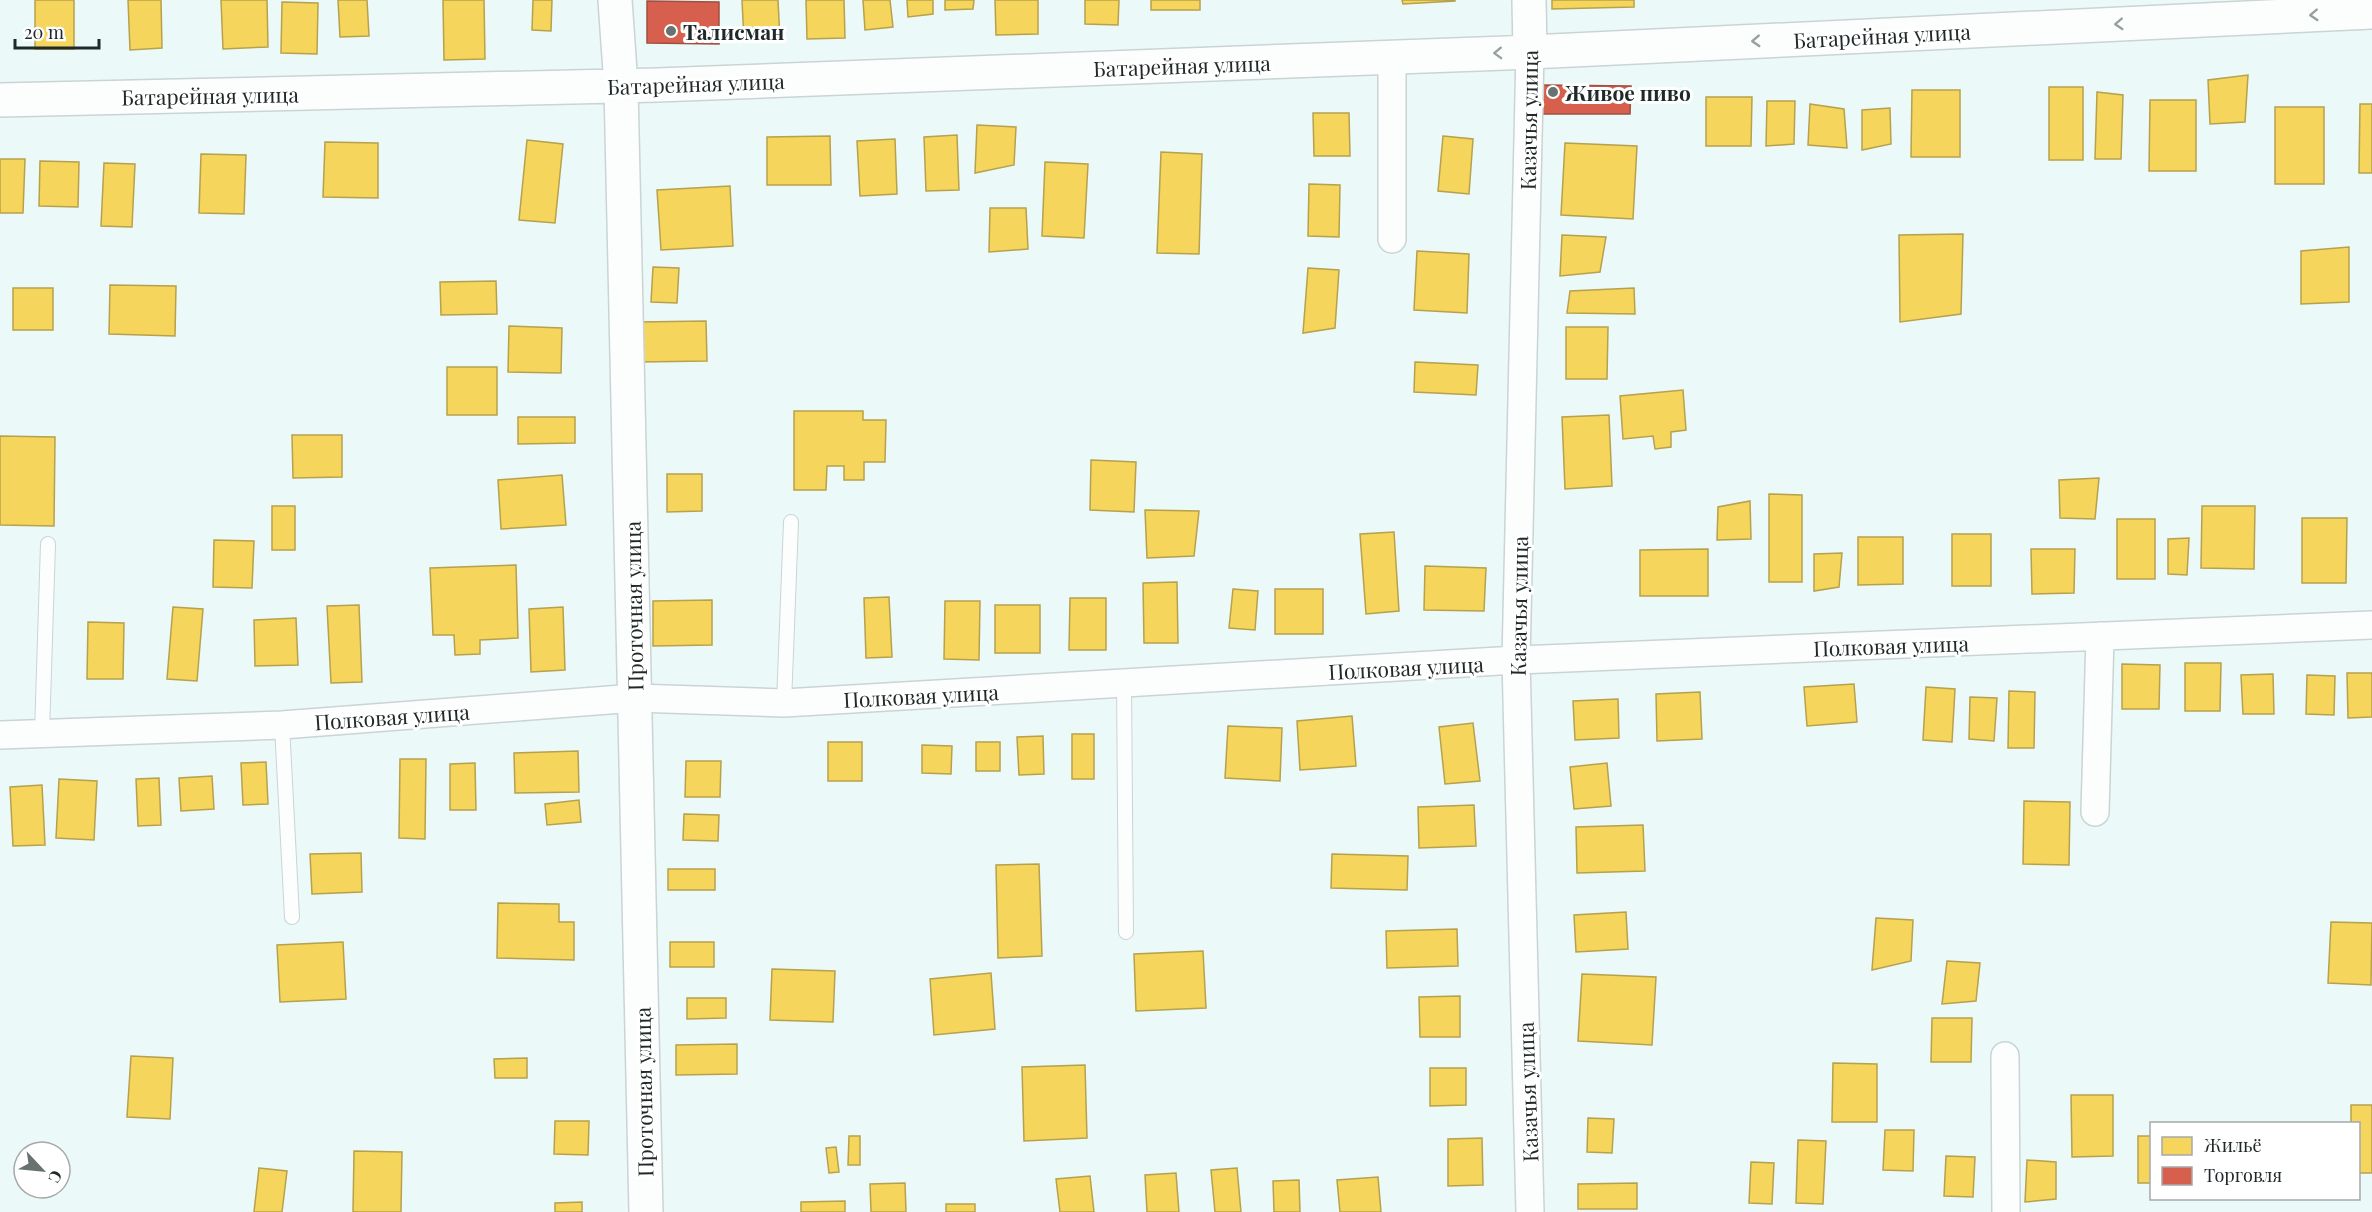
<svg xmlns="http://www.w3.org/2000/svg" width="2372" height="1212" font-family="'Playfair Display',serif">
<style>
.homes{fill:#f6d55c;stroke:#b6a14d;stroke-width:1.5}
.shops{fill:#d6604d;stroke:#9f5042;stroke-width:1.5}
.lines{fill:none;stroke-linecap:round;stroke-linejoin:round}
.lane-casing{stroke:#cad4d4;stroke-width:16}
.street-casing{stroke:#cad4d4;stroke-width:30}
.secondary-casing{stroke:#cad4d4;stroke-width:36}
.lane{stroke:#fcfefe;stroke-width:14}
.street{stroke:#fcfefe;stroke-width:27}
.secondary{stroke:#fcfefe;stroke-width:33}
.oneway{stroke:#999e9e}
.poi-dot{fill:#677271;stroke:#fff;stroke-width:2}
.labels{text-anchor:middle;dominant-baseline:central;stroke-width:6;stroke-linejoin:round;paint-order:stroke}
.poi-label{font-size:21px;font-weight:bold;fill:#202929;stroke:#fff;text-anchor:start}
.street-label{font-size:21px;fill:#202929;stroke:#fff}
</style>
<rect width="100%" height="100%" fill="#ebf9f8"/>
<path class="homes" d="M 35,0 L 74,0 L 74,49 L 35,49 Z
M 128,0 L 161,0 L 162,48 L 130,50 Z
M 221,0 L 267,0 L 268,47 L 223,49 Z
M 338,0 L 367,0 L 369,36 L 340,37 Z
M 443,0 L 484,0 L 485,59 L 444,60 Z
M 533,0 L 552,0 L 551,31 L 532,30 Z
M 742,0 L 778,0 L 780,40 L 744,41 Z
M 806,0 L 844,0 L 845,38 L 807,39 Z
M 863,0 L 890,0 L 893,27 L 865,30 Z
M 907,0 L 933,0 L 933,14 L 908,17 Z
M 945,0 L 974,0 L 973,9 L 945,10 Z
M 995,0 L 1038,0 L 1038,34 L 996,35 Z
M 1085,0 L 1119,0 L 1118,25 L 1085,24 Z
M 1151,0 L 1200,0 L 1200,10 L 1151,10 Z
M 1402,0 L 1455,0 L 1455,1 L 1403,4 Z
M 1552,0 L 1634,0 L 1634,7 L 1552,9 Z
M 282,2 L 318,3 L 317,54 L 281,53 Z
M 2248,75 L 2245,122 L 2210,124 L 2208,80 Z
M 2049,87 L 2083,87 L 2083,160 L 2049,160 Z
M 1912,90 L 1960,90 L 1960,157 L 1911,157 Z
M 2097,92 L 2123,95 L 2121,159 L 2095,159 Z
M 1706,97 L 1752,97 L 1751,146 L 1706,146 Z
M 2150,100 L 2196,100 L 2196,171 L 2149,171 Z
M 1767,101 L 1795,101 L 1794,144 L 1766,146 Z
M 1810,104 L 1844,109 L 1847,148 L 1808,145 Z
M 2360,104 L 2372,104 L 2372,173 L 2359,173 Z
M 2275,107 L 2324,107 L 2324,184 L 2275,184 Z
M 1890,108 L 1891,144 L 1862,150 L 1862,110 Z
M 1313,113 L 1349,113 L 1350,156 L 1314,156 Z
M 977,125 L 1016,127 L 1014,165 L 975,173 Z
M 957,135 L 959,190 L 926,191 L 924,137 Z
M 830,136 L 831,185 L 767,185 L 767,137 Z
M 1443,136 L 1473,139 L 1469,194 L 1438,191 Z
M 895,139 L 897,194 L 860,196 L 857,141 Z
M 527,140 L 563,144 L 555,223 L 519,220 Z
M 325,142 L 378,143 L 378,198 L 323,197 Z
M 1565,143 L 1637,146 L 1633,219 L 1561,215 Z
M 1161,152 L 1202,154 L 1199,254 L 1157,253 Z
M 201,154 L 246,155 L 244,214 L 199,213 Z
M 0,159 L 25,159 L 23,213 L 0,213 Z
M 40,161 L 79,162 L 78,207 L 39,206 Z
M 1045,162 L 1088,164 L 1084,238 L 1042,236 Z
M 104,163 L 135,164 L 132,227 L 101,226 Z
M 1309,184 L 1340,185 L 1339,237 L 1308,236 Z
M 730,186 L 733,246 L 661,250 L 657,190 Z
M 990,208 L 1026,208 L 1028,249 L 989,252 Z
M 1963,234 L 1961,314 L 1900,322 L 1899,235 Z
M 1562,235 L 1606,237 L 1600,272 L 1560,276 Z
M 2349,247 L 2349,302 L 2301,304 L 2301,251 Z
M 1417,251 L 1469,254 L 1467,313 L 1414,310 Z
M 653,267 L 679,268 L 677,303 L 651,302 Z
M 1308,268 L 1339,270 L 1335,328 L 1303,333 Z
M 496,281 L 497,314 L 441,315 L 440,282 Z
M 110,285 L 176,286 L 175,336 L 109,334 Z
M 13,288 L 53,288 L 53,330 L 13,330 Z
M 1634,288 L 1635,314 L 1567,313 L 1570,291 Z
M 706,321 L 707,361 L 639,362 L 639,322 Z
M 509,326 L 562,328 L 561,373 L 508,372 Z
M 1566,327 L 1608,327 L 1607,379 L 1566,379 Z
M 1415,362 L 1478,365 L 1476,395 L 1414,392 Z
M 447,367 L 497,367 L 497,415 L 447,415 Z
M 1683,390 L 1686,430 L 1671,432 L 1671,447 L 1655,449 L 1653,436 L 1623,439 L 1620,396 Z
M 794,411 L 863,411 L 863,420 L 886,420 L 885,462 L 864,462 L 864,480 L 844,480 L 844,466 L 827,466 L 826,490 L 794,490 Z
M 1609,415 L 1612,486 L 1565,489 L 1562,417 Z
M 518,417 L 575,417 L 575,443 L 518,444 Z
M 292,435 L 342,435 L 342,477 L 293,478 Z
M 0,436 L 55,437 L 54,526 L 0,525 Z
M 1091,460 L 1136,462 L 1134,512 L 1090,510 Z
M 667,474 L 702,474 L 702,511 L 667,512 Z
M 562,475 L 566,525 L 501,529 L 498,480 Z
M 2099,478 L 2095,519 L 2060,518 L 2059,480 Z
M 1769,494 L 1802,495 L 1802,582 L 1769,582 Z
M 1750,501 L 1751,539 L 1717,540 L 1718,507 Z
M 272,506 L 295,506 L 295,550 L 272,550 Z
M 2202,506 L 2255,506 L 2254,569 L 2201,568 Z
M 1145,510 L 1199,511 L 1194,556 L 1147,558 Z
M 2302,518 L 2347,518 L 2346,583 L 2302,583 Z
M 2117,519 L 2155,519 L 2155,579 L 2117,579 Z
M 1394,532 L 1399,611 L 1366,614 L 1360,534 Z
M 1952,534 L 1991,534 L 1991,586 L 1952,586 Z
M 1858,537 L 1903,537 L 1903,584 L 1858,585 Z
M 2189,538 L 2187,575 L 2168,574 L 2168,539 Z
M 214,540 L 254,541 L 252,588 L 213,587 Z
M 1708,549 L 1708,596 L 1640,596 L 1640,550 Z
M 2031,549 L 2075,549 L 2074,593 L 2032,594 Z
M 1842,553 L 1839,587 L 1814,591 L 1814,554 Z
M 516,565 L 518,638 L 480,640 L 480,654 L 455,655 L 454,635 L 433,635 L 430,568 Z
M 1425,566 L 1486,568 L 1484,611 L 1424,610 Z
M 1177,582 L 1178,643 L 1144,643 L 1143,583 Z
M 1233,589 L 1258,591 L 1255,630 L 1229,628 Z
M 1275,589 L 1323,589 L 1323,634 L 1275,634 Z
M 889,597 L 892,657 L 866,658 L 864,598 Z
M 1070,598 L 1106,598 L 1106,650 L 1069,650 Z
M 712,600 L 712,645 L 653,646 L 653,601 Z
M 945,601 L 980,601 L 979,660 L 944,659 Z
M 359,605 L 362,682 L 331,683 L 327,606 Z
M 995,605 L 1040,605 L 1040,653 L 995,653 Z
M 173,607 L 203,609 L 197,681 L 167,679 Z
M 563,607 L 565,670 L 531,672 L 529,609 Z
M 296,618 L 298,665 L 255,666 L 254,620 Z
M 88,622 L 124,623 L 123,679 L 87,679 Z
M 2185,663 L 2221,663 L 2220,711 L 2185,711 Z
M 2122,664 L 2160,665 L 2159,709 L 2122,709 Z
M 2347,673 L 2372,673 L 2372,717 L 2348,718 Z
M 2273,674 L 2274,714 L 2243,714 L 2241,675 Z
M 2307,675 L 2335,676 L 2334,715 L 2306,714 Z
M 1854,684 L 1857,722 L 1807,726 L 1804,687 Z
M 1926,687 L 1955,689 L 1952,742 L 1923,740 Z
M 2009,691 L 2035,692 L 2034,748 L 2008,748 Z
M 1700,692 L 1702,739 L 1657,741 L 1656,694 Z
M 1970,697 L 1997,698 L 1994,741 L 1969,739 Z
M 1618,699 L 1619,738 L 1575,740 L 1573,701 Z
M 1352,716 L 1356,766 L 1300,770 L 1297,721 Z
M 1473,723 L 1480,781 L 1445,784 L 1439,727 Z
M 1228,726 L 1282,728 L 1280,781 L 1225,778 Z
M 1072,734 L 1094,734 L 1094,779 L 1072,779 Z
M 1043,736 L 1044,774 L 1019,775 L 1017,737 Z
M 828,742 L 862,742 L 862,781 L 828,781 Z
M 976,742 L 1000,742 L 1000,771 L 976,771 Z
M 922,745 L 952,746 L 951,774 L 922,773 Z
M 578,751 L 579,792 L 515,793 L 514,753 Z
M 400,759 L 426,759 L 425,839 L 399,838 Z
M 686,761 L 721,761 L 720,797 L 685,797 Z
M 266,762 L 268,804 L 243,805 L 241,763 Z
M 475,763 L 476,810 L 450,810 L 450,764 Z
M 1607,763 L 1611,806 L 1574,809 L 1570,767 Z
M 212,776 L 214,809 L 181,811 L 179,778 Z
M 159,778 L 161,825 L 138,826 L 136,779 Z
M 59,779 L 97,781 L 94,840 L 56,838 Z
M 42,785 L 45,845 L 13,846 L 10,787 Z
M 579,800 L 581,822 L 547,825 L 545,804 Z
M 2024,801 L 2070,802 L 2069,865 L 2023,864 Z
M 1474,805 L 1476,846 L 1419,848 L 1418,807 Z
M 684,814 L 719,815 L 718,841 L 683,840 Z
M 1643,825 L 1645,871 L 1577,873 L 1576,827 Z
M 361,853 L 362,892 L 312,894 L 310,854 Z
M 1332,854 L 1408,856 L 1407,890 L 1331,888 Z
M 1039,864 L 1042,956 L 998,958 L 996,865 Z
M 668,869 L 715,869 L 715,890 L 668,890 Z
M 498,903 L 559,904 L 559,922 L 574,922 L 574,960 L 497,958 Z
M 1626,912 L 1628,949 L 1576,952 L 1574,915 Z
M 1876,918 L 1913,920 L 1911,961 L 1872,970 Z
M 2331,922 L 2372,923 L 2371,985 L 2328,983 Z
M 1457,929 L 1458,966 L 1387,968 L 1386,931 Z
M 343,942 L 346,999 L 280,1002 L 277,945 Z
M 670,942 L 714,942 L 714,967 L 670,967 Z
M 1203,951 L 1206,1008 L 1136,1011 L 1134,954 Z
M 1947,961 L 1980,963 L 1976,1001 L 1942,1004 Z
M 772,969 L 835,971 L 833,1022 L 770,1020 Z
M 991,973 L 995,1029 L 934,1035 L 930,979 Z
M 1582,974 L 1656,977 L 1652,1045 L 1578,1041 Z
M 1460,996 L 1460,1037 L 1420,1037 L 1419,997 Z
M 687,998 L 726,998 L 726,1018 L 687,1019 Z
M 1932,1018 L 1972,1018 L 1971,1062 L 1931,1062 Z
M 737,1044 L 737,1074 L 676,1075 L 676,1045 Z
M 131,1056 L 173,1058 L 170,1119 L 127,1117 Z
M 527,1058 L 527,1078 L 495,1078 L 494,1059 Z
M 1833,1063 L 1877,1064 L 1877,1122 L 1832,1122 Z
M 1085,1065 L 1087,1138 L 1024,1141 L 1022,1067 Z
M 1430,1068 L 1466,1068 L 1466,1105 L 1430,1106 Z
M 2071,1095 L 2113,1095 L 2113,1156 L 2072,1157 Z
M 2351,1105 L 2372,1105 L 2372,1173 L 2358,1173 L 2358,1124 L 2351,1124 Z
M 1588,1118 L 1614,1119 L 1612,1153 L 1587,1152 Z
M 555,1121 L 589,1121 L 588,1155 L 554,1154 Z
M 1885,1130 L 1914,1130 L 1913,1171 L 1883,1170 Z
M 849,1136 L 860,1136 L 860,1165 L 848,1165 Z
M 2138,1136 L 2152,1136 L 2152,1183 L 2138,1183 Z
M 1482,1138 L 1483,1185 L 1448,1186 L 1448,1139 Z
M 1798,1140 L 1826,1141 L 1823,1204 L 1796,1203 Z
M 836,1147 L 839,1172 L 829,1173 L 826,1148 Z
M 354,1151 L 402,1152 L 401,1212 L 353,1212 Z
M 1946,1156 L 1975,1157 L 1973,1197 L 1944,1196 Z
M 2027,1160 L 2056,1162 L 2056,1199 L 2025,1202 Z
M 1751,1162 L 1774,1163 L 1772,1204 L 1749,1203 Z
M 259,1168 L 287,1171 L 282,1212 L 254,1212 Z
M 1237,1168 L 1241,1212 L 1215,1212 L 1211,1170 Z
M 1176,1173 L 1179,1212 L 1147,1212 L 1145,1175 Z
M 1090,1176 L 1094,1212 L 1060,1212 L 1056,1179 Z
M 1378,1177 L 1381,1212 L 1340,1212 L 1337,1180 Z
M 1299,1180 L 1300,1212 L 1274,1212 L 1273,1181 Z
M 905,1183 L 906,1212 L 871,1212 L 870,1184 Z
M 1637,1183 L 1637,1209 L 1578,1209 L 1578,1184 Z
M 845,1201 L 845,1212 L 801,1212 L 801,1202 Z
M 582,1202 L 582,1212 L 555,1212 L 555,1203 Z
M 946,1204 L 975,1204 L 975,1212 L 946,1212 Z"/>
<path class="shops" d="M 647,1 L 719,2 L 719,44 L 647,43 Z
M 1542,85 L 1631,86 L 1630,114 L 1541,114 Z"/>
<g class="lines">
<g class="lane-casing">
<path id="lane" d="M 1124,683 L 1126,932
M 784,703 L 791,522
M 282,725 L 292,917
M 42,733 L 48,544"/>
</g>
<g class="street-casing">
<path id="street" d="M 1530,52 L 1516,660 L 1530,1212
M 1392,239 L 1392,57
M 0,735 L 282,725 L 635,698 L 784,703 L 1516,660 L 2372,625
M 2095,812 L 2100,636
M 2005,1056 L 2006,1212"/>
</g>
<g class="secondary-casing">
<path id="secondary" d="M 615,0 L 621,86 L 646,1212
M 1529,0 L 1530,52
M 0,100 L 657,85 L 1530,52 L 2372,12"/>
</g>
<use href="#lane" class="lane"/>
<use href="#street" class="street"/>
<use href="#secondary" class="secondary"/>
</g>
<defs><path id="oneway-chevron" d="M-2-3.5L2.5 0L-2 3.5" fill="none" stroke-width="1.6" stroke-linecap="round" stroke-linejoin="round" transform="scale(1.5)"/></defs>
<g class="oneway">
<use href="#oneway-chevron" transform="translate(2314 15) rotate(177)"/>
<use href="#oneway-chevron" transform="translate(2119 24) rotate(177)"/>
<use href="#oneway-chevron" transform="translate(1756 41) rotate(177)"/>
<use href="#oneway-chevron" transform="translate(1498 53) rotate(178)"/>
</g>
<g class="poi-dot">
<circle cx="671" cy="31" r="6"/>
<circle cx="1553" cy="92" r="6"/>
</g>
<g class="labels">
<g class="poi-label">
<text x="683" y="31">Талисман</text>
<text x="1565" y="92">Живое пиво</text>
</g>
<g class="street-label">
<text transform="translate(1882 35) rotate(-3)">Батарейная улица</text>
<text transform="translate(1182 65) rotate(-2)">Батарейная улица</text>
<text transform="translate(696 83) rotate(-2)">Батарейная улица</text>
<text transform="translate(210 95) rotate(-1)">Батарейная улица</text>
<text transform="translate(1528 120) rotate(-89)">Казачья улица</text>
<text transform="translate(633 606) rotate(-91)">Проточная улица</text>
<text transform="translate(1518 606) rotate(-89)">Казачья улица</text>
<text transform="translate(1891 645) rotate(-2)">Полковая улица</text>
<text transform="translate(1406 667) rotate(-3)">Полковая улица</text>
<text transform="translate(921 695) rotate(-3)">Полковая улица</text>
<text transform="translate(392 716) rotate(-4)">Полковая улица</text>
<text transform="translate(643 1092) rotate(-91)">Проточная улица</text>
<text transform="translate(1527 1092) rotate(-92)">Казачья улица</text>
</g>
</g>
<rect x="2150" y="1122" width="210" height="78" fill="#ffffff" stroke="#a6a9a9" stroke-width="1.5"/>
<rect x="2162" y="1137" width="30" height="18" fill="#f6d55c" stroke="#a6a9a9" stroke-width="1.5"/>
<text x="2204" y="1152" font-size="18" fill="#202929">Жильё</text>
<rect x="2162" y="1167" width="30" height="18" fill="#d6604d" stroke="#a6a9a9" stroke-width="1.5"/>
<text x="2204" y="1182" font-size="18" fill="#202929">Торговля</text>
<g transform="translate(42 1170) rotate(116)"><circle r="28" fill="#ffffff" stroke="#a6a9a9" stroke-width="1.5"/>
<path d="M0-4.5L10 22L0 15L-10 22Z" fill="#677271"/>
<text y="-9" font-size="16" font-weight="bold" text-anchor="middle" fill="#202929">С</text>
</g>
<path d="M15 39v9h84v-9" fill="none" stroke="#202929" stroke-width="3"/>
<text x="24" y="39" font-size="18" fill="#202929" stroke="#ffffff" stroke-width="4.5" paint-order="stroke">20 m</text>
</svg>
